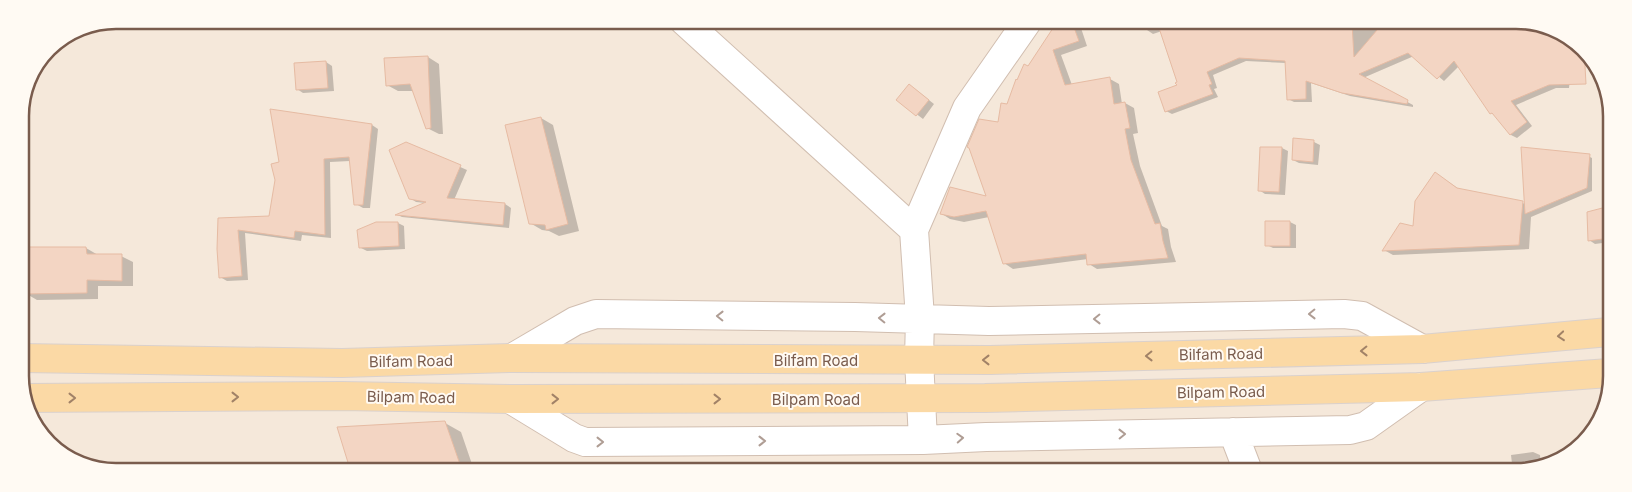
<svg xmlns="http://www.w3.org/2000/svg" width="1632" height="492" font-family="Inter,sans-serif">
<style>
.residential{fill:#f5e8da}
.shadow{fill:#0003}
.building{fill:#f3d5c3;stroke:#e6bba3}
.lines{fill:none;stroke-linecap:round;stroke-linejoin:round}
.minor-casing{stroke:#d1beb0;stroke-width:30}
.major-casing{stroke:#dad1cd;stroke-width:30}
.minor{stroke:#fff;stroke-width:28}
.major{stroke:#fbd9a5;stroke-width:28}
.oneway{stroke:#af9d94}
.oneway2{stroke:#a18267}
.labels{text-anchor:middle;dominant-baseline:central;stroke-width:4;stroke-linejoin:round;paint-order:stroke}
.street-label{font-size:15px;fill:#7a5c4d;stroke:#fffaf3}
.rim{fill:none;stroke:#7a5c4d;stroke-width:2.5}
</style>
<rect width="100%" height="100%" fill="#fdf6ec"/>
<path class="residential" d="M 116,20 L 1541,23 L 1584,48 L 1610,97 L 1609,401 L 1579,448 L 1522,472 L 91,469 L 44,440 L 22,395 L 20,110 L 48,48 L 79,27 Z"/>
<path class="shadow" d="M 1058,22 L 1079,22 L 1087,46 L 1061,55 L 1072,85 L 1110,79 L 1119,84 L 1122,104 L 1125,103 L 1134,108 L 1138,133 L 1133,134 L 1140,166 L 1162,226 L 1168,229 L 1171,247 L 1176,262 L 1097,269 L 1089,264 L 1088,259 L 1013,269 L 1004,263 L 989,217 L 964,222 L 950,219 L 942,214 L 988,197 L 999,123 L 1018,81 Z
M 1145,22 L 1541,23 L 1574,43 L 1569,88 L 1556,88 L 1516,105 L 1532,126 L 1517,138 L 1511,135 L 1496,116 L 1491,113 L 1459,66 L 1444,81 L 1414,56 L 1363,78 L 1413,105 L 1413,107 L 1350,96 L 1311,83 L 1312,102 L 1294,102 L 1288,99 L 1286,63 L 1246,61 L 1213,75 L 1217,88 L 1214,89 L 1218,97 L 1172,114 L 1166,111 L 1179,82 L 1162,31 L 1153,34 L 1147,30 Z
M 428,57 L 439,64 L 443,134 L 439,134 L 427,128 L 414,91 L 398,91 L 387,85 Z
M 326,62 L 332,66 L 334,91 L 303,93 L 297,89 Z
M 915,89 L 934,104 L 923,119 L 898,100 Z
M 541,118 L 553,125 L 579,231 L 559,236 L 549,231 L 542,230 L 530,223 Z
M 372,125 L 378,129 L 370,208 L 363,208 L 356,204 L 350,161 L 330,162 L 331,238 L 302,235 L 301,241 L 245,233 L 248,280 L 227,281 L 220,277 L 220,219 L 270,217 L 276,180 Z
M 1314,142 L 1320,145 L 1318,165 L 1299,163 L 1293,160 Z
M 406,143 L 467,170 L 454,200 L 505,204 L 511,208 L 509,228 L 402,217 L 398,215 L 426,203 L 416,202 L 410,198 Z
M 1261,148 L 1282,148 L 1288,151 L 1285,195 L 1265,194 L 1259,190 Z
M 1586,155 L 1592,158 L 1592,191 L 1531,217 L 1529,249 L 1393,255 L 1384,250 L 1414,228 L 1444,179 L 1459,189 L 1526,204 Z
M 1610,208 L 1610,242 L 1595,244 L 1589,240 Z
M 1290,222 L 1296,225 L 1296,248 L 1273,248 L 1267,245 Z
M 376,223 L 398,223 L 404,226 L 405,249 L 367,251 L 361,248 Z
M 86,248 L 98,255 L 121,256 L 133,262 L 133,286 L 98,286 L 98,299 L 37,300 L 25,293 Z
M 445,423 L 461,432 L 474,470 L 351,469 L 339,428 Z
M 1533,452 L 1540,455 L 1541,464 L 1522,472 L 1513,472 L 1511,455 Z"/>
<path class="building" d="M 1057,22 L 1072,22 L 1079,41 L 1053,50 L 1065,85 L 1110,77 L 1114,104 L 1125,102 L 1130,128 L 1125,129 L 1131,160 L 1155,224 L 1160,223 L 1163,241 L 1168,258 L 1087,265 L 1086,254 L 1003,264 L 986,211 L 954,217 L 940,214 L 950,187 L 986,196 L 969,148 L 967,147 L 979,119 L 998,122 L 1001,103 L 1007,104 L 1016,79 L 1017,80 L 1024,64 L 1028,66 Z
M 1157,22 L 1352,23 L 1354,57 L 1383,23 L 1541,23 L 1584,48 L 1586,84 L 1549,85 L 1511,101 L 1527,122 L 1510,135 L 1492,113 L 1490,114 L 1454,61 L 1437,79 L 1408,53 L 1359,74 L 1408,100 L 1407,104 L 1342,93 L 1306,81 L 1306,99 L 1287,100 L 1285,61 L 1239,58 L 1207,72 L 1212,84 L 1209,85 L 1213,94 L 1165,112 L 1158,92 L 1177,85 L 1175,83 L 1177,82 Z
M 428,56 L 431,128 L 426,129 L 410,84 L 386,86 L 384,58 Z
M 326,61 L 328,88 L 296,90 L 294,63 Z
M 909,84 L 929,100 L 916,116 L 896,100 Z
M 270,109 L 372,124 L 363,205 L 354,205 L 349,157 L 324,159 L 325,235 L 295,231 L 294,238 L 238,230 L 242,276 L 219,278 L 217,249 L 218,218 L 269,216 L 275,180 L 271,164 L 279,162 Z
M 541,117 L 568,224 L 546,230 L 545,225 L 529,224 L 505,125 Z
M 1293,138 L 1314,140 L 1313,162 L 1292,160 Z
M 406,142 L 461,165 L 447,198 L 505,203 L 503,225 L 395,215 L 426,202 L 409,199 L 389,150 Z
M 1260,147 L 1282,147 L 1279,192 L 1258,191 Z
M 1521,147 L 1590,154 L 1587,188 L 1525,214 Z
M 1435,172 L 1457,188 L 1523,201 L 1519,245 L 1382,251 L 1400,223 L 1413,226 L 1415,201 Z
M 1610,206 L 1610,238 L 1588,241 L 1587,212 Z
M 1265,221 L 1290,221 L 1290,246 L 1265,246 Z
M 376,222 L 398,222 L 399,246 L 359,248 L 357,230 Z
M 24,247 L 86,247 L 87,254 L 122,254 L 122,281 L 87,280 L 87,293 L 24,294 Z
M 445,421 L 462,470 L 350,469 L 337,427 Z"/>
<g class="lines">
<g class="minor-casing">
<path id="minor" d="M 684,21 L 914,230
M 512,358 L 575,321 L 596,314 L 855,317 L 989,321 L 1344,314 L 1362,316 L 1422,349
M 510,399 L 574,438 L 585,442 L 923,440 L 986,437 L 1350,430 L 1366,426 L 1421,387
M 1233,432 L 1248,471
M 923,440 L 919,359 L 920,318 L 914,230 L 967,108 L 1027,22"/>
</g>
<g class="major-casing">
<path id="major" d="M 22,358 L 342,363 L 512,358 L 990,360 L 1422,349 L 1609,332
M 23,398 L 342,396 L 510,399 L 985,398 L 1421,387 L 1609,373"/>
</g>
<use href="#minor" class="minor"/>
<use href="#major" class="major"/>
</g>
<defs><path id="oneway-chevron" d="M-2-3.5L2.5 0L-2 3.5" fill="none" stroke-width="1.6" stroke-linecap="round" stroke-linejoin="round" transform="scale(1.25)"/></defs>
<g class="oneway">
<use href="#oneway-chevron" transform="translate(1312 314) rotate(179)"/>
<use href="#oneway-chevron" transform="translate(720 316) rotate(-179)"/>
<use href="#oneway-chevron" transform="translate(882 318) rotate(-179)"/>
<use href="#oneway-chevron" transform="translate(1097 319) rotate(179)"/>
<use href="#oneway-chevron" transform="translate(1122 434) rotate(-1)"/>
<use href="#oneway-chevron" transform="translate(960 438) rotate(-3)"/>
<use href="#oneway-chevron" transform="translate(762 441)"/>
<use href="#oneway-chevron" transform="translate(600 442)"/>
</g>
<g class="oneway2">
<use href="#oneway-chevron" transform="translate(1561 336) rotate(175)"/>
<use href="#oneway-chevron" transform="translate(1364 351) rotate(179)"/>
<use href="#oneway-chevron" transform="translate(1149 356) rotate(179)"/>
<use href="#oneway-chevron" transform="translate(986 360) rotate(-180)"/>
<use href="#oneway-chevron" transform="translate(235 397)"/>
<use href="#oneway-chevron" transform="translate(72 398)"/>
<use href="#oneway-chevron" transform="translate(555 399)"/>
<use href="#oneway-chevron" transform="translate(717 399)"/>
</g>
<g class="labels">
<g class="street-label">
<text transform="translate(1221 354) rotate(-1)">Bilfam Road</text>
<text x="816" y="360">Bilfam Road</text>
<text transform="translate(411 361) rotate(-1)">Bilfam Road</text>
<text transform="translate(1221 392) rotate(-1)">Bilpam Road</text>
<text transform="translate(411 397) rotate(1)">Bilpam Road</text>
<text x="816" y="399">Bilpam Road</text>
</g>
</g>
<path d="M0 0H1632V492H0ZM116 29H1516A87 87 0 0 1 1603 116V376A87 87 0 0 1 1516 463H116A87 87 0 0 1 29 376V116A87 87 0 0 1 116 29Z" fill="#fffaf3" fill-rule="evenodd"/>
<path class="rim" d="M116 29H1516A87 87 0 0 1 1603 116V376A87 87 0 0 1 1516 463H116A87 87 0 0 1 29 376V116A87 87 0 0 1 116 29Z"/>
</svg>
